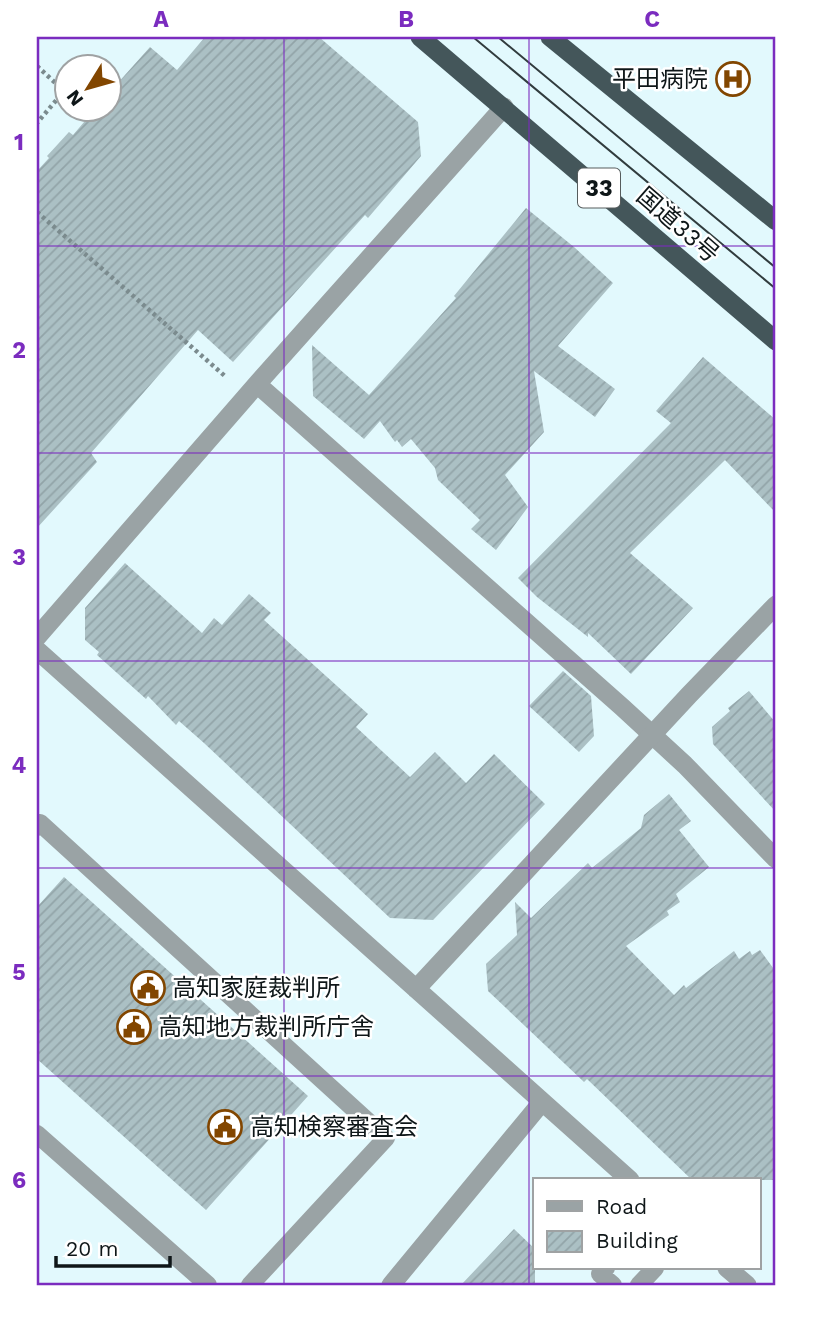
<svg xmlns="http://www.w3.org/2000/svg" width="813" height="1322" font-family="'Work Sans','Noto Sans JP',sans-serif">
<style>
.building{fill:url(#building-hatch)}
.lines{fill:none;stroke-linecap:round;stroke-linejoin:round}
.path{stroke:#7b8b8e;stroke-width:4.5;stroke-dasharray:3.5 3.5;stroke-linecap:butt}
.service{stroke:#9aa3a5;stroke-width:18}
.minor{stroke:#9aa3a5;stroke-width:19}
.tertiary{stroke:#9aa3a5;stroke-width:19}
.trunk{stroke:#44565a;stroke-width:19}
.tram{stroke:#313c3e;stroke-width:2}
.grid{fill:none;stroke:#7b2cbf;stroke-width:2;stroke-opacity:0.55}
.labels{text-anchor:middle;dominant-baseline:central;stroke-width:5;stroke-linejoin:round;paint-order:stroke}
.shield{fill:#fff;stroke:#565c5d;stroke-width:2}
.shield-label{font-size:23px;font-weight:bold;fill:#0e1618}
.poi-label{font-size:24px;fill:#0e1618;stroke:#fff;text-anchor:start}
.street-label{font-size:24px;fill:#0e1618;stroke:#fff}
.neatline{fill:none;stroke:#7b2cbf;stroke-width:2.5}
.grid-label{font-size:23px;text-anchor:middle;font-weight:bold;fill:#7b2cbf}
</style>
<defs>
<pattern id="building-hatch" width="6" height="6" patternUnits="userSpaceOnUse" patternTransform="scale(1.75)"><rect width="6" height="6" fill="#abc0c4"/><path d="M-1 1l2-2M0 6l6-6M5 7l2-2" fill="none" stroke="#92a4a8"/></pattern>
</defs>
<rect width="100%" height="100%" fill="#e2f9fd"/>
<path class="building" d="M 205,37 L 319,37 L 418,122 L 421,156 L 368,218 L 365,215 L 233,362 L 198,330 L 91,453 L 97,462 L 37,528 L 37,171 L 49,158 L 47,156 L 69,132 L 73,135 L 96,108 L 108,108 L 108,94 L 150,47 L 177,70 Z
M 526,208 L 574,247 L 613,283 L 558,346 L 615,389 L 595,417 L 534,371 L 544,432 L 505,475 L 528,507 L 496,550 L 471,529 L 480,520 L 438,480 L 435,468 L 411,439 L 402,447 L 397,440 L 395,442 L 380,421 L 364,439 L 313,396 L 312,345 L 369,395 L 456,298 L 454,296 Z
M 703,357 L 776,420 L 776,513 L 725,460 L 630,553 L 693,608 L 631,674 L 588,633 L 588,637 L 537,597 L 518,578 L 671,423 L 656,411 Z
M 125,563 L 202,633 L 214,618 L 222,625 L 249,594 L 271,613 L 264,620 L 368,714 L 356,727 L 410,777 L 435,752 L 466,783 L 494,754 L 545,804 L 433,920 L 390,918 L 204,743 L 179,721 L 176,725 L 148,696 L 146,699 L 97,655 L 99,652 L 85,640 L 85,608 Z
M 563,671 L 591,696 L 594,736 L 579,752 L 529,706 Z
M 749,691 L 776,723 L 776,812 L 713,744 L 712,727 L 730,711 L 728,708 Z
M 669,794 L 691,821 L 679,830 L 709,867 L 676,894 L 680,902 L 667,911 L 669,915 L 626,946 L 674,995 L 684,985 L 686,988 L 734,951 L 739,959 L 750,951 L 752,955 L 760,950 L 776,972 L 776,1180 L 692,1180 L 587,1079 L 584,1082 L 488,991 L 486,964 L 517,935 L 515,902 L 531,918 L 588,863 L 592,868 L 641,828 L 644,815 Z
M 64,877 L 308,1096 L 206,1210 L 37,1059 L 37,907 Z
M 514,1229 L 535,1249 L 535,1285 L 461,1285 Z"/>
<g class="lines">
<path class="path" d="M 37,66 L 64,91 L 37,123
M 37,212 L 226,377"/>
<path class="service" d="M 37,827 L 40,823 L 386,1138 L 250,1285
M 37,1134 L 208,1285
M 606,1268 L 600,1274 L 613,1285
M 639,1285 L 655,1268"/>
<path class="minor" d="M 257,384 L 622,707 L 685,765 L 776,859
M 37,637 L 257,384 L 504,107"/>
<path class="tertiary" d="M 37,650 L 630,1180
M 416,989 L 689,695 L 776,605
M 727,1268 L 747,1285
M 391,1285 L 542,1102"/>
<path class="trunk" d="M 420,37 L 776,341
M 550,37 L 776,221"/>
<path class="tram" d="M 473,37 L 776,289
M 498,37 L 776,268"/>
</g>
<path class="grid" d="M 284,37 L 284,1285M 529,37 L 529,1285M 37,246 L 776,246M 37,453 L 776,453M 37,661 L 776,661M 37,868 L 776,868M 37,1076 L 776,1076"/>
<defs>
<g id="hospital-ring" transform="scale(1.75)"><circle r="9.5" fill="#fff" stroke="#824600" stroke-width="1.5"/><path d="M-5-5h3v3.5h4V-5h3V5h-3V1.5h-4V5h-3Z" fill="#824600"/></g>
<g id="civic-ring" transform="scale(1.75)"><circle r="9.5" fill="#fff" stroke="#824600" stroke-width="1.5"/><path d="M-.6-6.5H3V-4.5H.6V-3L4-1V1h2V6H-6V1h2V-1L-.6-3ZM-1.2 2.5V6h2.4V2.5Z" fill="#824600"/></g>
</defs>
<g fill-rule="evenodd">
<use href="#hospital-ring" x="733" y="79"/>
<use href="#civic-ring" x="148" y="988"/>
<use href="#civic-ring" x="134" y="1027"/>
<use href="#civic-ring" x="225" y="1127"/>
</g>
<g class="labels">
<rect class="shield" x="578" y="168.5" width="42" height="39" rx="5"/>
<g class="shield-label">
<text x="599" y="188">33</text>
</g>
<g class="poi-label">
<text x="708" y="79" text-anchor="end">平田病院</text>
<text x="172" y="988">高知家庭裁判所</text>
<text x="158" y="1027">高知地方裁判所庁舎</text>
<text x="250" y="1127">高知検察審査会</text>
</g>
<g class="street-label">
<text transform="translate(678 225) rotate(41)">国道33号</text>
</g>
</g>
<rect width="813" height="1322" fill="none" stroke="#ffffff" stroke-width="77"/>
<rect x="533" y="1178" width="228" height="91" fill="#ffffff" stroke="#9fa2a3" stroke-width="2"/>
<rect x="547" y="1201" width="35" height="10" fill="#9aa3a5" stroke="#9fa2a3" stroke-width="2"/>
<text x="596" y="1214" font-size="21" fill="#0e1618">Road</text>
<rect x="547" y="1231" width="35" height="21" fill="url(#building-hatch)" stroke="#9fa2a3" stroke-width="2"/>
<text x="596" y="1248" font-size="21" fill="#0e1618">Building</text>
<g transform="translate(88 88) rotate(233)"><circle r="33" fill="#ffffff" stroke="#9fa2a3" stroke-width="2"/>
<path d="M0-5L12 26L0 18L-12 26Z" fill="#824600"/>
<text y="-10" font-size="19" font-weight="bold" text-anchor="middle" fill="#0e1618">N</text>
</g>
<path d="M56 1256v10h114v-10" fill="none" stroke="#0e1618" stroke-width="3.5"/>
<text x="66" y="1256" font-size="21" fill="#0e1618" stroke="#ffffff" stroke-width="5" paint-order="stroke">20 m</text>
<rect x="38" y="38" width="736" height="1246" class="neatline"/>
<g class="grid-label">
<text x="161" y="27">A</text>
<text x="406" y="27">B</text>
<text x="652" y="27">C</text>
<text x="19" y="150">1</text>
<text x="19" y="358">2</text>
<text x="19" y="565">3</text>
<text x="19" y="773">4</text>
<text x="19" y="980">5</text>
<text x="19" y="1188">6</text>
</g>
</svg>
